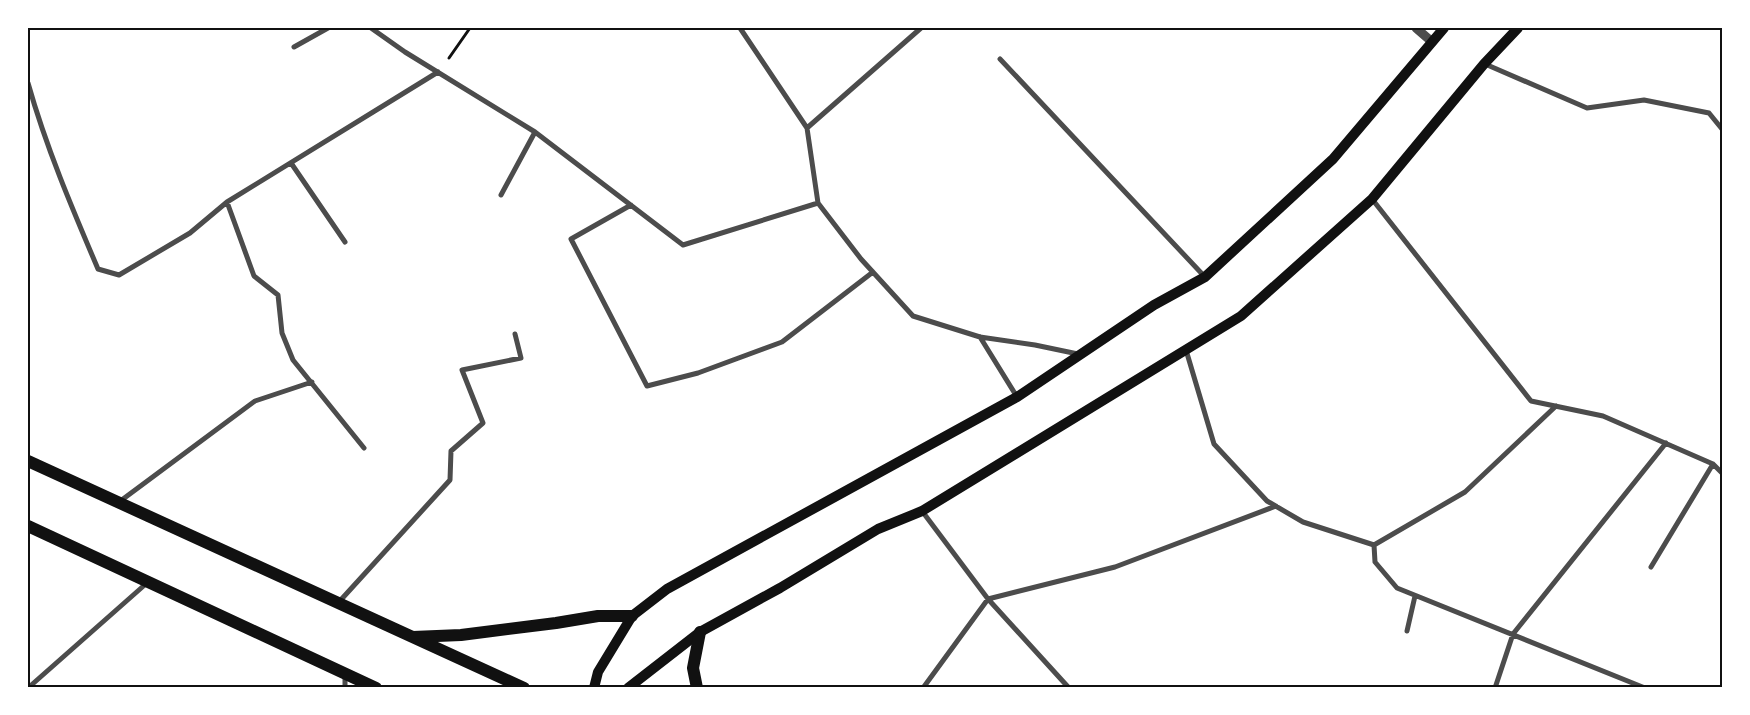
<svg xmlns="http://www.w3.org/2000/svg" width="1750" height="715" font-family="'DM Sans',sans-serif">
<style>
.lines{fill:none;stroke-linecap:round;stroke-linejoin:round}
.path{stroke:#111;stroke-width:3}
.minor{stroke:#4c4c4c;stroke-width:5}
.tertiary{stroke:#4c4c4c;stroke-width:9}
.secondary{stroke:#111;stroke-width:10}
.primary{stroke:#111;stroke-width:12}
.neatline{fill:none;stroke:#111;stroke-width:2}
</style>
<rect width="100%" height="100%" fill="#fff"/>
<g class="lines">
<path class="path" d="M 449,58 L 470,28"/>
<path class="minor" d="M 371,28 L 405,52 L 535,132 L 683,245 L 818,203
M 740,28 L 807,128 L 818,203 L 861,259 L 913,316 L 980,337 L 1035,345 L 1078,354
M 294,47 L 328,28
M 1000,59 L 1205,277
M 1485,64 L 1587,108 L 1644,100 L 1709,113 L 1722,129
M 28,83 C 46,147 72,208 98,269 L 119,275 L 190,233 L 227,202 L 438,72
M 807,128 L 921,28
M 291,163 L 345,242
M 501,195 L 535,132
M 1372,199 L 1531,401 L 1603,416 L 1713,464 L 1722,473
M 227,202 L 254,276 L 278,295 L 282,333 L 293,360 L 364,448
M 631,205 L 571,239 L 647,386 L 698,373 L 782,342 L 873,272
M 980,337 L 1017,397
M 1186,350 L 1214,444 L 1267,501 L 1303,522 L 1374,545
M 119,502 L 255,401 L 312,382
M 922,511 L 988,599 L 1069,688
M 1374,545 L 1375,562 L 1397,588 L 1645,688
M 1374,545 L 1465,492 L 1556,406
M 1651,567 L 1713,464
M 338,603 L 450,480 L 451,451 L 483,423 L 462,370 L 521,358 L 515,334
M 1407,631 L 1415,596
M 345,673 L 345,688
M 28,688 L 148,582
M 923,688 L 988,599 L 1115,567 L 1276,506
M 1495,688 L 1513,634 L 1666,443"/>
<path class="tertiary" d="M 1416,28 L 1431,41"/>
<path class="secondary" d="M 594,688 L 598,672 L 632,616 L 667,589 L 1017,397 L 1154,305 L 1205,277 L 1333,159 L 1444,28
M 628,688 L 700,632 L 780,588 L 878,529 L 922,511 L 1241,316 L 1372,199 L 1484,64 L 1518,28"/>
<path class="primary" d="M 28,461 L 524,688
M 28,526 L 376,688
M 413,637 L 461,635 L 556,623 L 598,616 L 632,616
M 697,688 L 693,668 L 700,632"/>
</g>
<rect width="1750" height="715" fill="none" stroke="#ffffff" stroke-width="58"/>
<rect x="29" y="29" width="1692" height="657" class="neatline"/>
</svg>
